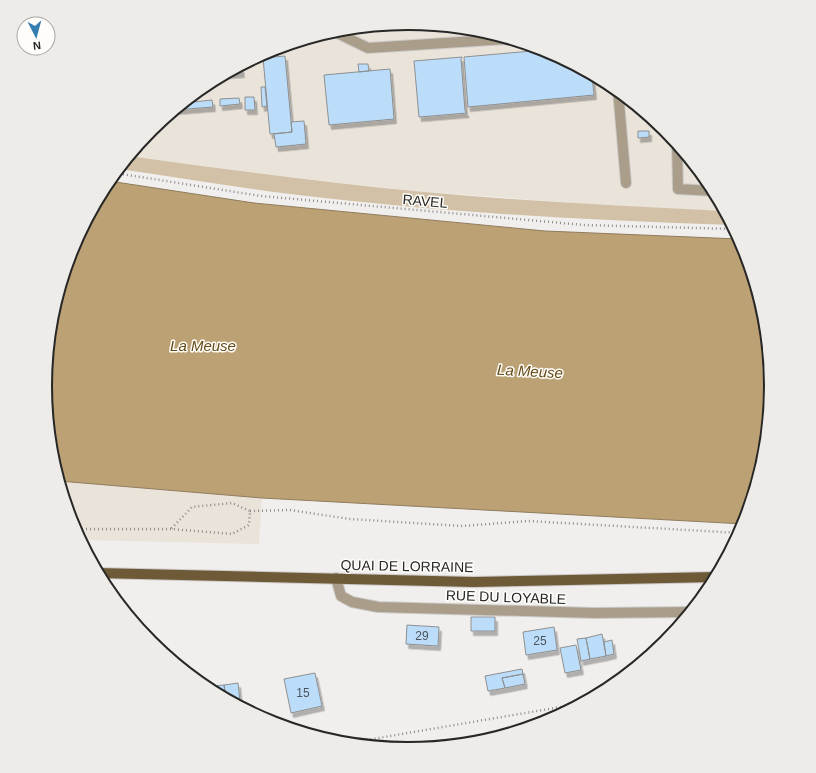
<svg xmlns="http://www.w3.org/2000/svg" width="816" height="773" font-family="Arial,sans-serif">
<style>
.built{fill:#e9e3da}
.green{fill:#d2c1a6}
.water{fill:#bca175;stroke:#8f7c5d}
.building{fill:#bbddf9;stroke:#8d9092;filter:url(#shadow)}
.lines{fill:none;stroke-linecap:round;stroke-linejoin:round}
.minor-casing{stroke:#cdcbc9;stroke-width:12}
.major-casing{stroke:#cdcbc9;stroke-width:12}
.path{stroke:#8e8d8c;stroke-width:2.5;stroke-dasharray:1 3;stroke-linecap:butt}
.minor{stroke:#aa9e8b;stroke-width:10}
.major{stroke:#6f5a38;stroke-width:10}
.rail{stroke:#585857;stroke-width:3}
.labels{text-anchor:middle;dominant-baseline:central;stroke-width:3;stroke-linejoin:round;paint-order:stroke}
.number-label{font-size:12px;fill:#4c545b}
.street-label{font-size:14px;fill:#272726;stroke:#fefdfa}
.water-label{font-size:15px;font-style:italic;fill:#664a15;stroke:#fefdfa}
.rim{fill:none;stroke:#272726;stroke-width:2}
</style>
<defs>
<filter id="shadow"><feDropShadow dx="2.5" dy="4.5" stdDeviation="0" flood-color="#0004"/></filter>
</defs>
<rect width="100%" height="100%" fill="#f1efed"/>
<path class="built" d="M 408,23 L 479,30 L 547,51 L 610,84 L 665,130 L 710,185 L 725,211 L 616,206 L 415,191 L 269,175 L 129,156 L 151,129 L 206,84 L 269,51 L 337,30 Z
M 59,481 L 262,498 L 259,544 L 80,540 L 72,525 Z"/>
<path class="green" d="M 129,156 C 224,169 319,182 414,191 C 517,201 621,206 725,211 L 732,225 C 576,220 420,211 266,191 C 217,184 168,176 119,169 Z"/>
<path class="water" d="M 109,181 L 254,203 L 545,231 L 739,239 L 744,248 L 765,316 L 771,387 L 764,458 L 744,524 L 262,498 L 59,481 L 51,457 L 45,386 L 52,315 L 72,247 Z"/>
<path class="building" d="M 543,50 L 592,75 L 594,95 L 468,107 L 464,57 Z
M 285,56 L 292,132 L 270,134 L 263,58 Z
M 462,57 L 461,59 L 465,111 L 467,113 L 419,117 L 414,61 Z
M 358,64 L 368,64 L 369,71 L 359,72 Z
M 238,67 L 241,67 L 242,73 L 226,74 Z
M 390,69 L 394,119 L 329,125 L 324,75 Z
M 261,87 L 265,87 L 267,106 L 262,107 Z
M 245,97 L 254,97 L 255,110 L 245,110 Z
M 239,98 L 240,104 L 220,106 L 220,99 Z
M 212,100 L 213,107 L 174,110 L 184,103 Z
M 304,121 L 306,144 L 276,147 L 274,134 L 292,132 L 291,122 Z
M 638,131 L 649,131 L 649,137 L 638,138 Z
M 471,617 L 495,617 L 495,631 L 471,631 Z
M 407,625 L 439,627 L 438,646 L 406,644 Z
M 554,627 L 557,650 L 526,655 L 523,632 Z
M 602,634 L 606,656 L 590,659 L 586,638 Z
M 586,638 L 590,659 L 581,661 L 577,639 Z
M 612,640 L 614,654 L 606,656 L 604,642 Z
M 667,641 L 665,644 L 655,652 L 653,643 Z
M 576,645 L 581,670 L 565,673 L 560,648 Z
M 522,669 L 523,674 L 502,678 L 505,688 L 488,691 L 485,676 Z
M 315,673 L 322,706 L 291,713 L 284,679 Z
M 523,674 L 525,684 L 505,688 L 502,678 Z
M 238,683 L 240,701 L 231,702 L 226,699 L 224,685 Z
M 224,685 L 226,699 L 204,687 Z"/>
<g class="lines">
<g class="minor-casing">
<path id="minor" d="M 333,31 L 368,48 L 507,39
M 618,91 L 626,183
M 677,144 L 678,189 L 714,191
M 336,578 L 341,596 L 352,602 L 378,607 L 594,613 L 691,612"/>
</g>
<g class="major-casing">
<path id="major" d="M 97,573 L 474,582 L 716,577"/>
</g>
<path class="path" d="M 115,173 L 261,196 L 584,225 L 734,229
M 250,511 L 290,510 L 350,519 L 462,526 L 528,521 L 740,533
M 74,529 L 171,529 L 232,534 L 249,525 L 250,511 L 232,503 L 192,507 L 171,529
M 343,744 L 584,703"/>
<use href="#minor" class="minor"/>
<use href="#major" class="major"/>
<path class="rail" d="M 407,750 L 534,726"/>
</g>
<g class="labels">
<g class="number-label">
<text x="422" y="636">29</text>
<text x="540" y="641">25</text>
<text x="303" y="693">15</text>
</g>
<g class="street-label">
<text transform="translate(425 201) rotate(5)">RAVEL</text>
<text transform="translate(407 566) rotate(1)">QUAI DE LORRAINE</text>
<text transform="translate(506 597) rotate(2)">RUE DU LOYABLE</text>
</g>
<g class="water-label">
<text x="203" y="345">La Meuse</text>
<text transform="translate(530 371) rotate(3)">La Meuse</text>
</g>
</g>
<path d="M0 0H816V773H0ZM52 386a356 356 0 1 1 712 0a356 356 0 1 1-712 0Z" fill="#edece9" fill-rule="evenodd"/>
<path class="rim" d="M52 386a356 356 0 1 1 712 0a356 356 0 1 1-712 0Z"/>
<g transform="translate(36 36) rotate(174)"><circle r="19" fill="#fefdfa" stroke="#a8a7a5"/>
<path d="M0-3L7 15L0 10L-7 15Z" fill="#347eb2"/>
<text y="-6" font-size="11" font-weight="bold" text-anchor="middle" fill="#272726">N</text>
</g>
</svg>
